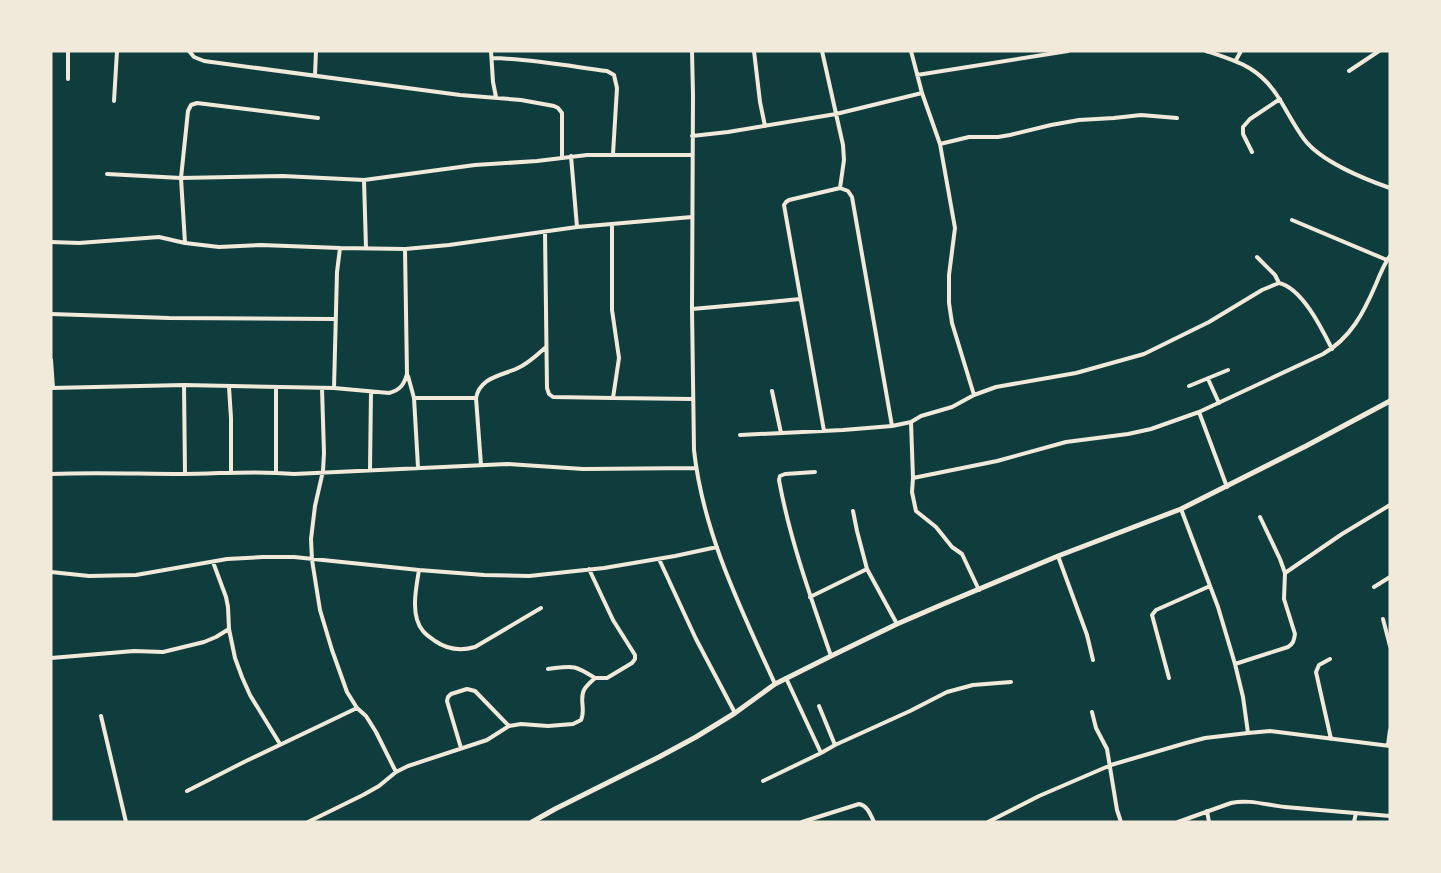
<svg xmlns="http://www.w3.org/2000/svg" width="1441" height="873" font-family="Montserrat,sans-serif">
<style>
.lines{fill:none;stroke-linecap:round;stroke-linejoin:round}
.minor{stroke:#f1e9da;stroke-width:4}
.secondary{stroke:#f1e9da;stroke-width:5}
</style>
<rect width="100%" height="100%" fill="#0f3d3e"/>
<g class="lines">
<path class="minor" d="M 189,51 L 194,57 L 204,61 L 460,95 L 521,100 L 554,106 L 558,108 L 562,113 L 562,157
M 491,51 L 493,82 L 496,97
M 692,51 L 693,95 L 692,309 L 694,450 C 703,533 741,609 775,684
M 754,51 L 760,102 L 765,126
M 822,51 L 843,145 L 844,160 L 840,188
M 911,51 L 922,93 L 940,144 L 955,228 L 949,275 L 949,303 L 952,323 L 974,395
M 1206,51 C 1240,62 1261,68 1280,100 C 1288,113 1295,127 1304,139 C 1320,161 1364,179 1390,188
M 492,58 C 530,59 569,66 607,71 L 614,75 L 617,88 L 613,154
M 1236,60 L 1241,51
M 1349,71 L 1379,51
M 315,75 L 316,51
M 917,75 L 1068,51
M 68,79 L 68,51
M 114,101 L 117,51
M 692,136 L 728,132 L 836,114 L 922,93
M 940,144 L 969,137 L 998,137 L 1010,135 L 1051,125 L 1079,120 L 1114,118 L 1141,115 L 1177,118
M 1252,152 L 1243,134 L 1243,127 L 1250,119 L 1280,99
M 571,156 L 577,227
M 107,174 L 181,178 L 283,176 L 364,180 L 475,165 L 537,161 L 587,155 L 692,155
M 364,180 L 366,248
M 1292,220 L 1387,260
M 612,224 L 612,310 L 619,358 L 613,398 L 693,399
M 545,232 L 547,388 L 549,394 L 553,397 L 613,398
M 51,242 L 79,243 L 159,237 L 185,243 L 219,247 L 261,245 L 340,248 L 405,249 L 449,245 L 577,227 L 692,217
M 185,243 L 181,178 L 188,111 L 191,105 L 197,103 L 318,118
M 1257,257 L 1275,275 L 1279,283
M 692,309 L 748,304 L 800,299
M 51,314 L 169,318 L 335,319
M 51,360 L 53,388
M 408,376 L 414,398 L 418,467
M 1208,379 L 1219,403
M 184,385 L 185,474
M 1189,386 L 1228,370
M 229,387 L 231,418 L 231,472
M 51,388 L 184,385 L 334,388 L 389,393 C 400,390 404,385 407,374 L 405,249
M 322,388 L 324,453 L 323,471 L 315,506 L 311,539 L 312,560 L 320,610 L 332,650 L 347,692 L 357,708 L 366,716 L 376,732 L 396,772
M 334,388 L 337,272 L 340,248
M 772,391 L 781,433
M 414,398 L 476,398
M 1199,412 L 1227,487
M 911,422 L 913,478 L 912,492 L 916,511 L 936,527 L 952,547 L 962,554 L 979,590
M 824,431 L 784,205 L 786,202 L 789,200 L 840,188 L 848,191 L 852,197 L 892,426
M 740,435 L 843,430 L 892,426 L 911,422 L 921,416 L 952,407 L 974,395 L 996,387 L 1076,373 L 1144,354 L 1209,322 L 1262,290 L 1279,283 C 1302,288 1322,329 1332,349
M 481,465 L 476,398 C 480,377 501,376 518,368 C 529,363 538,354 546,347
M 370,469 L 371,392
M 276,472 L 276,387
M 815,472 L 785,474 L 780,476 L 779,480 C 790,540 811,598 831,656
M 51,474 C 95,472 138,474 182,474 C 219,474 256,470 294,474 L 507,464 L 583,469 L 696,468
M 913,478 L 997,461 L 1066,442 L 1128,434 L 1151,429 L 1199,412 L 1323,354 C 1351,338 1364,312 1376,284 C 1380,274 1384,264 1390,256
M 1181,509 L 1218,607 L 1235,664 L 1243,697 L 1248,733
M 853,511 L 857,531 L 867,569 L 897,624
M 1058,556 L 1087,635 L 1093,660
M 659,559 L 696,639 L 735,713
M 213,562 L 226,597 L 228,607 L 229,629 L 235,658 L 242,677 L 250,695 L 280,744
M 419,570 C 416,588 410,616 423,631 C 426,635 431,638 435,641 C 448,650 461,651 475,647 L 541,608
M 51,572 L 89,576 L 136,575 L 227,559 L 263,557 L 294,557 L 419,570 L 484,575 L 529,576 L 604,568 L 675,556 L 717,547
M 1285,573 L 1342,534 L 1390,505
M 1374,587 L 1390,577
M 810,597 L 867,569
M 1383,619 L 1390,646
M 51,658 L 134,651 L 163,652 L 204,642 L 216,637 L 229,629
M 1330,659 L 1319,665 L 1316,672 L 1331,739
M 1235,664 L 1288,647 C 1293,644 1294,641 1295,634 L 1284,599 L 1285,573 L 1280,559 L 1260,517
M 548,669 C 573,666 573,664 595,678
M 786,678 L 821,753
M 1169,678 L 1152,615 L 1156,610 L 1210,586
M 819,706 L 835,745
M 1092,712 L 1096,728 L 1107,749 L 1117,810 L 1121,822
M 101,716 L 126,822
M 1388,745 L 1390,730
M 461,748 L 447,701 L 448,697 L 451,694 L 467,689 L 475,691 L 509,726
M 763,781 L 821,753 L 835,745 L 910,711 L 947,692 L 973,685 L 1011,682
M 187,791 L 246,761 L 357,708
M 1207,811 L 1209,822
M 308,822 L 363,795 L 379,786 L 396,772 L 408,766 L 487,740 L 509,726 L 521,724 L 548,726 L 573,724 L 581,720 C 586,710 579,699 584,690 C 586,686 592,681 595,678 L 607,678 L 632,663 L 635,659 L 635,655 L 613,620 L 589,569
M 802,822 L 859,804 C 868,806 870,814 874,822
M 988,822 L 1039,796 L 1111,765 L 1186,743 L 1205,738 L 1248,733 L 1270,731 L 1390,746
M 1178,822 L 1231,803 C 1249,799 1266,805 1285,807 C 1320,810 1355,813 1390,816
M 1354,822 L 1356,813"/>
<path class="secondary" d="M 532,822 L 555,809 L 659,757 L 696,737 L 735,713 L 775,684 L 831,656 L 897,624 L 941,605 L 1058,556 L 1181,509 L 1306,446 L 1390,401"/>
</g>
<rect width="1441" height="873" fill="none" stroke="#f1e9da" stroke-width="105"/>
</svg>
